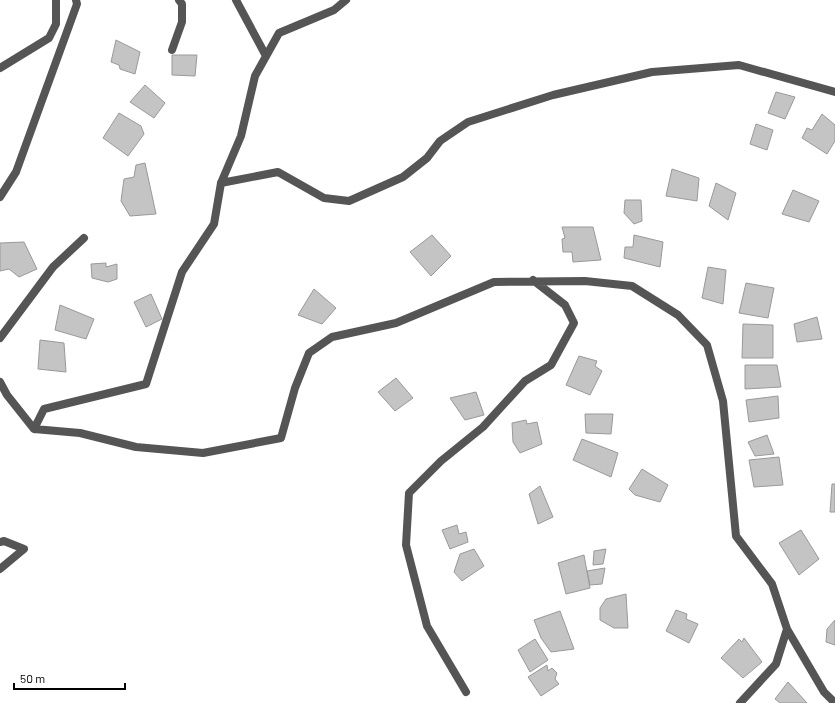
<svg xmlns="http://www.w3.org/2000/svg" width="835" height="703" font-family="Barlow,sans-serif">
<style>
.building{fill:#c4c4c4;stroke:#999}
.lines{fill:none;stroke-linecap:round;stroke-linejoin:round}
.street{stroke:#555;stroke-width:8}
</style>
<rect width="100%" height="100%" fill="#fff"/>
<path class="building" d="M 116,40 L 140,52 L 135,74 L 120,69 L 119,65 L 111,62 Z
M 172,55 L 197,55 L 195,76 L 172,75 Z
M 145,85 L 165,103 L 154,118 L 130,102 Z
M 776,92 L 795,97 L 785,119 L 768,113 Z
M 119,113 L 141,126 L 144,134 L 128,156 L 103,138 Z
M 822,114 L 835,125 L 835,141 L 827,154 L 802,138 L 807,128 L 812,130 Z
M 756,124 L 773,130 L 767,150 L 750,144 Z
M 145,163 L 156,214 L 130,216 L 121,201 L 124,179 L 134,177 L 136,165 Z
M 672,169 L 699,178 L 697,201 L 666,196 Z
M 716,183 L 736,193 L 728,220 L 709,206 Z
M 793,190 L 819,201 L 809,222 L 782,214 Z
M 625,200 L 641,200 L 642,221 L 634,224 L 624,213 Z
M 562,227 L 593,227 L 601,260 L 573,262 L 572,252 L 563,252 L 562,239 L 565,238 Z
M 432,235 L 451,256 L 431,276 L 410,252 Z
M 634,235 L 663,242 L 660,267 L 624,258 L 625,247 L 633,247 Z
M 24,242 L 37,269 L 19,277 L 9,269 L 0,271 L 0,243 Z
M 106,263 L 106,267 L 117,264 L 117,279 L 108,282 L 92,278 L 91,264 Z
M 708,267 L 726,270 L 723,304 L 702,298 Z
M 746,283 L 774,288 L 768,318 L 739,313 Z
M 314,289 L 336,308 L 322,324 L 298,315 Z
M 151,294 L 162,319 L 146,327 L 134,302 Z
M 60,305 L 94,319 L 86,339 L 55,330 Z
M 817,317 L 822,339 L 797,342 L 794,324 Z
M 743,324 L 773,325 L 773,358 L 742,358 Z
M 40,340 L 64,343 L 66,372 L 38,369 Z
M 579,356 L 597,361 L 595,366 L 602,371 L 590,395 L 566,385 Z
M 745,365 L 777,365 L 781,387 L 745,389 Z
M 396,378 L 413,398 L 395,411 L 378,392 Z
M 476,392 L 484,415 L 465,420 L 450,398 Z
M 778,396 L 779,418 L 749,422 L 746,400 Z
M 585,414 L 613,414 L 611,434 L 586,433 Z
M 526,420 L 527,424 L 537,422 L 542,444 L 520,453 L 513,442 L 512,423 Z
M 767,435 L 774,454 L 755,456 L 748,442 Z
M 582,439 L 618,453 L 611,477 L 573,460 Z
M 779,457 L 783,485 L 754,487 L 749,460 Z
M 642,469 L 668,485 L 660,502 L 635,495 L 629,489 Z
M 832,484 L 835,484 L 835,512 L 830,512 Z
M 540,486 L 553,517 L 538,524 L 529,494 Z
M 457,525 L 459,534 L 466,532 L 468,542 L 450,549 L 442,530 Z
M 801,530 L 819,559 L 799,575 L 779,543 Z
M 474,549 L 484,566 L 462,581 L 454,572 L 460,554 Z
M 606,549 L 603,564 L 593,565 L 594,551 Z
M 584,555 L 590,588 L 566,594 L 558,563 Z
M 605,568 L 602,584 L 590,585 L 587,571 Z
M 626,594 L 628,628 L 614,628 L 600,620 L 600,608 L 606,599 Z
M 676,610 L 687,614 L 686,619 L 698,624 L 689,643 L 666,631 Z
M 560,611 L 574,649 L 551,652 L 541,638 L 534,620 Z
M 835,620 L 835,645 L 826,642 L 827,629 Z
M 744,638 L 762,662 L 743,678 L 721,658 L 739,639 L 742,642 Z
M 535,639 L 548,660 L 530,672 L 518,650 Z
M 547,665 L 548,671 L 552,668 L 557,673 L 555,679 L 559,684 L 541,696 L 528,677 Z
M 788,682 L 807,703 L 780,703 L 775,699 Z"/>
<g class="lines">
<path class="street" d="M 236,0 L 266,56
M 172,50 L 182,22 L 182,4 L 179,0
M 0,68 L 49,38 L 56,24 L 56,0
M 221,183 L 278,172 L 324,198 L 349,201 L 403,177 L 427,158 L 440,141 L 468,122 L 553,95 L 652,72 L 739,65 L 835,92
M 0,197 L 16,172 L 77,4 L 76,0
M 0,338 L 53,267 L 84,238
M 0,382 L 7,395 L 34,429 L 80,433 L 136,447 L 203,453 L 281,438 L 295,388 L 309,353 L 332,337 L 396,323 L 494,282 L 585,281 L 632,286 L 678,315 L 707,345 L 723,401 L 736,536 L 772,584 L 787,629 L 776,664 L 740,703
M 34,429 L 44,409 L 146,384 L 182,272 L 214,224 L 221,183 L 241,136 L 255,76 L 279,33 L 334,10 L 346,0
M 0,542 L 4,541 L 24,549 L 0,569
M 787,629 L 824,692 L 835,703
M 466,692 L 427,626 L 406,545 L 409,493 L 441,461 L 483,427 L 525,381 L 551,365 L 574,323 L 565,305 L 533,280"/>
</g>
<path d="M14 683v6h111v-6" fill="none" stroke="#000000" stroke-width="2"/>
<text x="20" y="683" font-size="12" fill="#000000" stroke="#ffffff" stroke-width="3" paint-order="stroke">50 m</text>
</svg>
